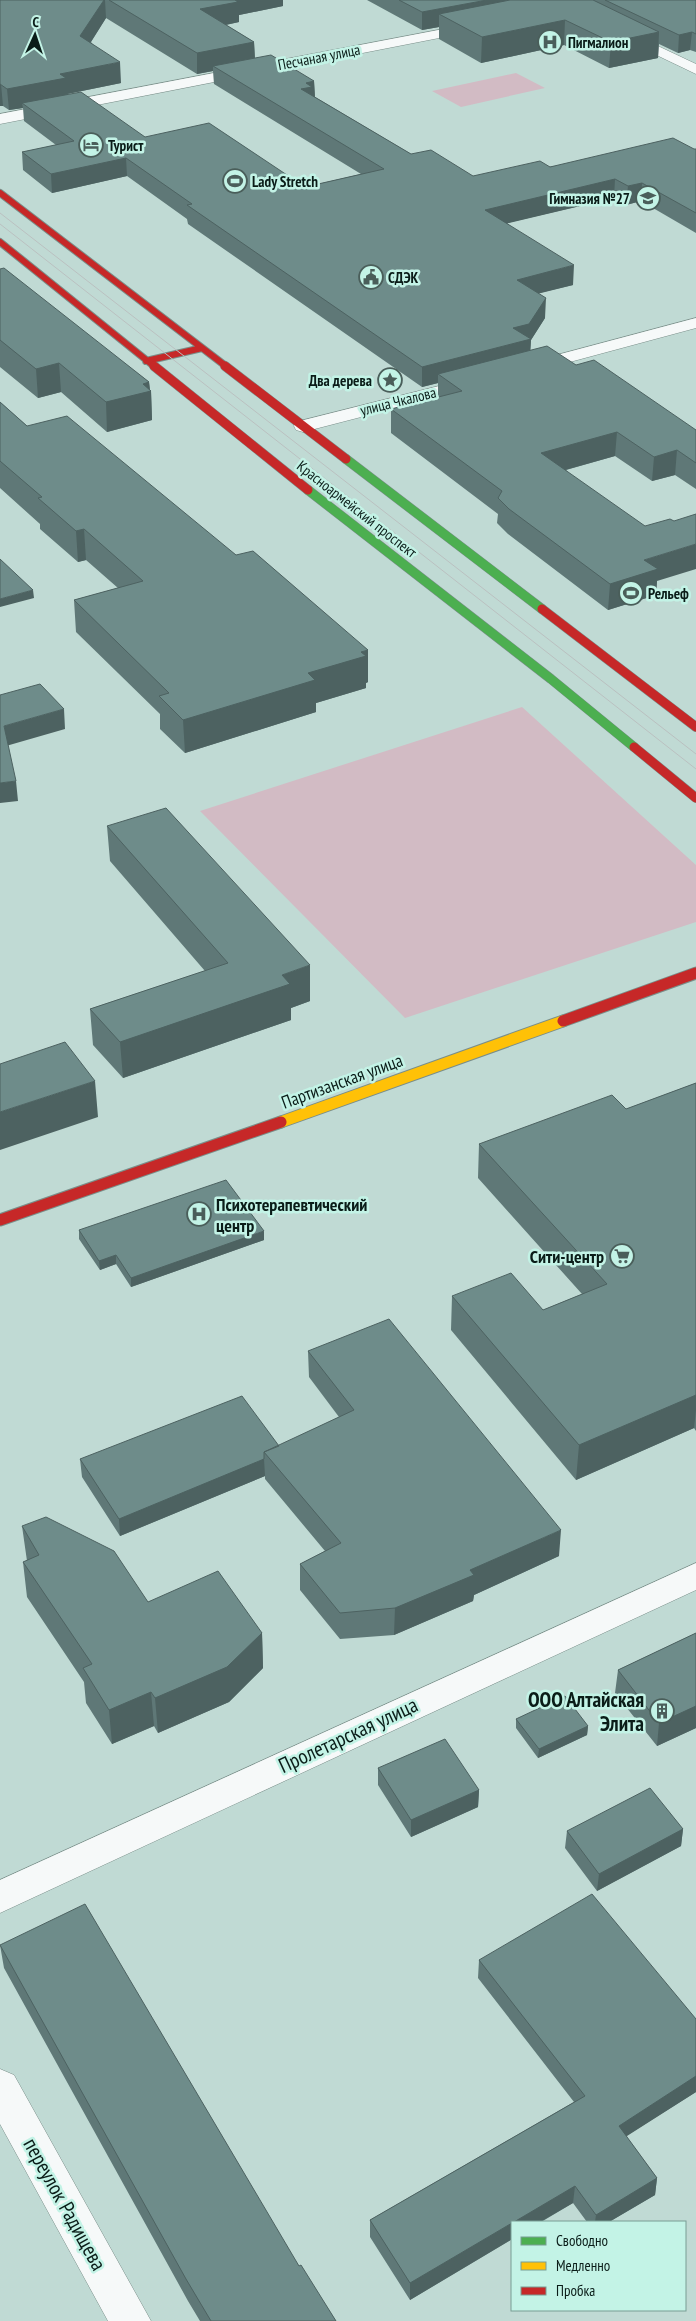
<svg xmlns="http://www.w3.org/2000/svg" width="696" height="2321" font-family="'PT Sans Narrow',sans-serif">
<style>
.green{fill:#d2bbc4}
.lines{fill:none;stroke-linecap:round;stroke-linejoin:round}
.street-casing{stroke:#7a8e89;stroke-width:1}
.fast-casing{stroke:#7a8e89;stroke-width:10}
.slow-casing{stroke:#7a8e89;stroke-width:13}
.jam-far2-casing{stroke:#7a8e89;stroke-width:8}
.jam-far1-casing{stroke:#7a8e89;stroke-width:10}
.jam-casing{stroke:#7a8e89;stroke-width:13}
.street{fill:#f6f9f9;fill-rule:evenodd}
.fast{stroke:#4caf50;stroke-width:9}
.slow{stroke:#ffc107;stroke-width:11}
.jam-far2{stroke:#c62828;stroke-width:6}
.jam-far1{stroke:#c62828;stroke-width:9}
.jam{stroke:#c62828;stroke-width:11}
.tram{stroke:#bac0c0;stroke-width:1}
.wall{fill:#5f7877;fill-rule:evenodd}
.shaded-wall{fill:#4d6261}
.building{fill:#6e8c8a;stroke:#4d6261}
.labels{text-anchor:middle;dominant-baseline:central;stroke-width:5;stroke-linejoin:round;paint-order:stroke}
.far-poi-label{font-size:15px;font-weight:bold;fill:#0a1c18;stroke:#c3f3e6;text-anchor:start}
.far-street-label{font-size:15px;fill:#0a1c18;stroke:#c3f3e6}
.street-label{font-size:18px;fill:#0a1c18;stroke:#c3f3e6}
.poi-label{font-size:18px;font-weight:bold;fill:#0a1c18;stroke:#c3f3e6;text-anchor:start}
.near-poi-label{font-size:21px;font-weight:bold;fill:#0a1c18;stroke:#c3f3e6;text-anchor:end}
.near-street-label{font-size:21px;fill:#0a1c18;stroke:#c3f3e6}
</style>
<rect width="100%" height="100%" fill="#c0dad4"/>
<path class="green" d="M 516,73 L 545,88 L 461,107 L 432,91 Z
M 522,707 L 696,865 L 696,922 L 405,1018 L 200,811 Z"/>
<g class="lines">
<g class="street-casing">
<path id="street" d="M 475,23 L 482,27 L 480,30 L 0,124 L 0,114 Z
M 626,31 L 696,64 L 696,74 L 621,38 L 619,35 Z
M 696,318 L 696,328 L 529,373 L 523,372 L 520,368 L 523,364 Z
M 475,377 L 481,378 L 484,382 L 481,386 L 303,432 L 296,430 L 294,426 L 296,422 Z
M 696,1563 L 696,1590 L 0,1913 L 0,1880 Z
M 0,2069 L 14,2075 L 151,2321 L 108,2321 L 0,2124 Z"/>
</g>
<g class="fast-casing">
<path id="fast" d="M 346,459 L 542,609
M 308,490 L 551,679 L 634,747"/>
</g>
<g class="slow-casing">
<path id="slow" d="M 281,1122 L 563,1021"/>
</g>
<g class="jam-far2-casing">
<path id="jam-far2" d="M 0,193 L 227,367
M 0,242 L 155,367
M 146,361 L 202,348"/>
</g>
<g class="jam-far1-casing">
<path id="jam-far1" d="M 154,366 L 308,490
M 225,366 L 346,459
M 542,609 L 696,727
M 634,747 L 696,798"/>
</g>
<g class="jam-casing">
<path id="jam" d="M 563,1021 L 696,973
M 0,1220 L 281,1122"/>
</g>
<use href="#street" class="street"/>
<use href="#fast" class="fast"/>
<use href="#slow" class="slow"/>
<use href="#jam-far2" class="jam-far2"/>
<use href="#jam-far1" class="jam-far1"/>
<use href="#jam" class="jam"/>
<path class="tram" d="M 0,213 L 696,754
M 0,224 L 696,769"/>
</g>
<path class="wall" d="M 0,0 L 283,0 L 283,6 L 239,15 L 239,22 L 226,25 L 254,42 L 255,58 L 314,81 L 315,97 L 411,154 L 473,176 L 696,149 L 696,233 L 641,201 L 626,205 L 614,198 L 507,223 L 573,285 L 539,293 L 545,318 L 531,340 L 530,350 L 576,365 L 696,430 L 696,489 L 675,475 L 652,481 L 615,456 L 566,470 L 657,581 L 656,595 L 608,610 L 508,534 L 497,523 L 498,514 L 391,433 L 391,409 L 438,397 L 438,383 L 422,387 L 188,224 L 187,219 L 127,176 L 52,193 L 23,170 L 22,152 L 56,145 L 24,121 L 23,108 L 9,110 L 3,106 L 0,106 ZM 106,18 L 197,74 L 213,71 L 214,84 L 361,174 L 305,187 L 145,137 L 67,94 L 121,83 L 91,42 Z
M 367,0 L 696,0 L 696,52 L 690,50 L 678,53 L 659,44 L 658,58 L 609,68 L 564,45 L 481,63 L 439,39 L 439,27 L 422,30 Z
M 0,269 L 149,382 L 150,390 L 151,391 L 152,420 L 107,432 L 61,392 L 38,398 L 0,367 Z
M 0,402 L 27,426 L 236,555 L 368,650 L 368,682 L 366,683 L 366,688 L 316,703 L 316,712 L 185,753 L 160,729 L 160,714 L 76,632 L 74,600 L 118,588 L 86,560 L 78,562 L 40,529 L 40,524 L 0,488 Z
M 107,826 L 310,1001 L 291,1008 L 291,1020 L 123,1078 L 93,1045 L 90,1009 L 205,971 L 110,861 Z
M 696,1083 L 696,1431 L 694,1428 L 576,1480 L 451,1330 L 452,1296 L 543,1310 L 582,1294 L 478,1178 L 479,1144 L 626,1109 Z
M 79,1230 L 264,1240 L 131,1287 L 116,1264 L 100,1270 L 79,1239 Z
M 308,1351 L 559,1556 L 474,1595 L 473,1601 L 394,1635 L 340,1639 L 300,1590 L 300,1564 L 325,1551 L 265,1479 L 265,1476 L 120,1536 L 82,1477 L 80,1459 L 279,1446 L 339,1417 L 309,1377 Z
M 22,1526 L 148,1602 L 262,1633 L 263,1668 L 229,1702 L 158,1733 L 154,1726 L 112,1744 L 86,1703 L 84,1682 L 27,1597 L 23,1562 L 27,1561 Z
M 696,1633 L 696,1728 L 657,1746 L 615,1693 L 618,1670 Z
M 516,1719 L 588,1726 L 587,1735 L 538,1758 L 516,1728 Z
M 378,1768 L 479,1790 L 478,1807 L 411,1837 L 378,1785 Z
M 683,1829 L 681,1846 L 597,1891 L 565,1848 L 567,1831 Z
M 0,1945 L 299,2266 L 336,2321 L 200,2321 L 188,2301 L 4,1968 Z
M 479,1960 L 696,2019 L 696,2092 L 626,2136 L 657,2178 L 655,2195 L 609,2222 L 587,2222 L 573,2203 L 410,2300 L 370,2237 L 370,2220 L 574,2102 L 478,1978 Z"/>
<path class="shaded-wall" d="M 104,0 L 105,0 L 106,18 L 82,56 L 80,36 Z
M 230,0 L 283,0 L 283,6 L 239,15 L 239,22 L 201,30 L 200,9 Z
M 487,0 L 577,0 L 439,14 L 439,27 L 422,30 L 422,12 Z
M 565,20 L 564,45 L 481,63 L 482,37 Z
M 659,32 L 658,58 L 609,68 L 611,42 Z
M 692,32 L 690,50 L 678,53 L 679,35 Z
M 254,42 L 255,63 L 213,66 L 213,71 L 197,74 L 197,53 Z
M 120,62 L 121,83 L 67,94 L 67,99 L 22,103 L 23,108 L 9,110 L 7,89 L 60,74 Z
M 314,81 L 315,99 L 301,89 L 306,83 Z
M 0,84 L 1,84 L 3,106 L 0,106 Z
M 126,158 L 127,176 L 52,193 L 51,174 Z
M 615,179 L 614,198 L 484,229 L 485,210 Z
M 642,183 L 641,201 L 626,205 L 628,186 Z
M 574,265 L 573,285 L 517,299 L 517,280 Z
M 546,298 L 545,318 L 531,340 L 530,359 L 438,374 L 438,383 L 422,387 L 422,367 L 513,328 Z
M 59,363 L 61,392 L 38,398 L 36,369 Z
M 149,382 L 150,391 L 151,391 L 152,420 L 107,432 L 106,402 L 143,384 Z
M 617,432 L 615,456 L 540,477 L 541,453 Z
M 677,450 L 675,475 L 652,481 L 654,457 Z
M 84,529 L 86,560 L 78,562 L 76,531 Z
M 696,544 L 696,569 L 657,581 L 656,595 L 608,610 L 610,584 L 644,560 Z
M 33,590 L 34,598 L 0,607 L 0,599 Z
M 368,650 L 368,682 L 366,683 L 366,688 L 316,703 L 316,712 L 185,753 L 183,720 L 308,673 Z
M 64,709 L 65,729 L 6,746 L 4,726 Z
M 16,781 L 18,801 L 0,803 L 0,783 Z
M 310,965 L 310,1001 L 291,1008 L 291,1020 L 123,1078 L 120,1042 L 282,975 Z
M 95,1081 L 98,1117 L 0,1150 L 0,1112 Z
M 264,1231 L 264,1240 L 131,1287 L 131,1278 Z
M 116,1255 L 116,1264 L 100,1270 L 99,1261 Z
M 696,1395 L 696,1410 L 694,1428 L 576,1480 L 579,1445 Z
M 264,1459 L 265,1476 L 120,1536 L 119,1519 Z
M 561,1530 L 559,1556 L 474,1595 L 473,1601 L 394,1635 L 395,1608 L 470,1570 Z
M 262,1633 L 263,1668 L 229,1702 L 158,1733 L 155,1698 Z
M 151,1692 L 154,1726 L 112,1744 L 109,1710 Z
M 696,1706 L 696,1728 L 657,1746 L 659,1723 Z
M 588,1726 L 587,1735 L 538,1758 L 539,1749 Z
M 479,1790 L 478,1807 L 411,1837 L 411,1820 Z
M 683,1829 L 681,1846 L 597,1891 L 599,1874 Z
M 696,2076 L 696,2092 L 616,2143 L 619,2126 Z
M 657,2178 L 655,2195 L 609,2222 L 595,2222 L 596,2215 Z
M 575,2186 L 573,2203 L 540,2222 L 514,2222 Z
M 512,2223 L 512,2239 L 410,2300 L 410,2283 Z"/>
<path class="building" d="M 0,0 L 104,0 L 80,36 L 120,62 L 60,74 L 66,78 L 7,89 L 0,84 Z
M 109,0 L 235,0 L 238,2 L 200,9 L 254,42 L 197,53 Z
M 399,0 L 487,0 L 422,12 Z
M 510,0 L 593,0 L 659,32 L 611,42 L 565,20 L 482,37 L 439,14 Z
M 605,0 L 696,0 L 696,34 L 692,32 L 679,35 Z
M 271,55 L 314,81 L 306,83 L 312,87 L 301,89 L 411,154 L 431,150 L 473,176 L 540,161 L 550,167 L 673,138 L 694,149 L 696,149 L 696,213 L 642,183 L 628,186 L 615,179 L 485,210 L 574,265 L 517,280 L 546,298 L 529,324 L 513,328 L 531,339 L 422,367 L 187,205 L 192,204 L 126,158 L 51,174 L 22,152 L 74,141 L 22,103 L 81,92 L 145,137 L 209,123 L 305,187 L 384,169 L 213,66 Z
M 4,268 L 149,382 L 143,384 L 151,391 L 106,402 L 59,363 L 36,369 L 0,340 L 0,269 Z
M 547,346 L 576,365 L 594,360 L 696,430 L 696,463 L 677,450 L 654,457 L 617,432 L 541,453 L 645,526 L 670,519 L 674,521 L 696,514 L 696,544 L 644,560 L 658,569 L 610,584 L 509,509 L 498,498 L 502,491 L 391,409 L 462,391 L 438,374 Z
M 0,402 L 27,426 L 67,416 L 236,555 L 253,551 L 368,650 L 361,652 L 366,656 L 308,673 L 315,680 L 183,720 L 159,696 L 169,693 L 74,600 L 143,581 L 84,529 L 76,531 L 38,498 L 42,497 L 0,461 Z
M 0,559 L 33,590 L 0,599 Z
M 40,684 L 64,709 L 4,726 L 16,781 L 0,783 L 0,695 Z
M 166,808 L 310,965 L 282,975 L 290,984 L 120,1042 L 90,1009 L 228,963 L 107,826 Z
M 65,1042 L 95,1081 L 0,1112 L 0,1064 Z
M 696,1083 L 696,1395 L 579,1445 L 452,1296 L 511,1273 L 543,1310 L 607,1284 L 479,1144 L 612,1095 L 626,1109 Z
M 226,1180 L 264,1231 L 131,1278 L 116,1255 L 99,1261 L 79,1230 Z
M 389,1319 L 561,1530 L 470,1570 L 474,1575 L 395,1608 L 340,1613 L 300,1564 L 341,1543 L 264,1452 L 354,1410 L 308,1351 Z
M 242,1396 L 279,1446 L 264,1452 L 264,1459 L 119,1519 L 80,1459 Z
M 46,1517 L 114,1551 L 148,1602 L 218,1571 L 262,1633 L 227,1667 L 155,1698 L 151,1692 L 109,1710 L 83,1668 L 92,1664 L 23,1562 L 39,1555 L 22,1526 Z
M 696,1633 L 696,1706 L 659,1723 L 618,1670 Z
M 565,1696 L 588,1726 L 539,1749 L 516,1719 Z
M 445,1739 L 479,1790 L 411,1820 L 378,1768 Z
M 650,1788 L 683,1829 L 599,1874 L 567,1831 Z
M 592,1894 L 696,2019 L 696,2076 L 619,2126 L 657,2178 L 596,2215 L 575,2186 L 514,2222 L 512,2222 L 512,2223 L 410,2283 L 370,2220 L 585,2096 L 479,1960 Z
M 85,1904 L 299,2266 L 301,2265 L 336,2321 L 211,2321 L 186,2279 L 0,1945 Z"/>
<defs>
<g id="hospital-ring" transform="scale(1.25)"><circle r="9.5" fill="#c3f3e6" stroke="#4a5e5a" stroke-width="1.5"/><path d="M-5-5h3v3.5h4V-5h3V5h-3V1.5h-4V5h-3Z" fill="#4a5e5a"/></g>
<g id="hotel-ring" transform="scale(1.25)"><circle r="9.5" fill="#c3f3e6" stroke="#4a5e5a" stroke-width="1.5"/><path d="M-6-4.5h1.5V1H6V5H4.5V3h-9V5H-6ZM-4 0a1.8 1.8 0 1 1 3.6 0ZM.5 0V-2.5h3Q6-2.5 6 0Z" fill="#4a5e5a"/></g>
<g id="stadium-ring" transform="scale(1.25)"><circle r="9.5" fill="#c3f3e6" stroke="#4a5e5a" stroke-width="1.5"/><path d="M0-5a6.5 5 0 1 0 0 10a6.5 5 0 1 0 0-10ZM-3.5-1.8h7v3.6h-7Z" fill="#4a5e5a"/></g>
<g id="school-ring" transform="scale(1.25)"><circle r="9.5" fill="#c3f3e6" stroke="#4a5e5a" stroke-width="1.5"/><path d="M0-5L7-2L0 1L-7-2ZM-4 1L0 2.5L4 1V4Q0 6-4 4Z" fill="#4a5e5a"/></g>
<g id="civic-ring" transform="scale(1.25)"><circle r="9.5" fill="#c3f3e6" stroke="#4a5e5a" stroke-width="1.5"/><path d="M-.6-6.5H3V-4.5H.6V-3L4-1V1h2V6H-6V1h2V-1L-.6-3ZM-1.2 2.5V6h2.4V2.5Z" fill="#4a5e5a"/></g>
<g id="sight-ring" transform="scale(1.25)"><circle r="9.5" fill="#c3f3e6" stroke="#4a5e5a" stroke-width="1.5"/><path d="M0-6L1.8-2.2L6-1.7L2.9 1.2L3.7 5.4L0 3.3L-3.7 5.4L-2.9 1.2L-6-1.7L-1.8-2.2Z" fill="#4a5e5a"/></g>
<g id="supermarket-ring" transform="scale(1.25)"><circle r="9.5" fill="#c3f3e6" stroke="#4a5e5a" stroke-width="1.5"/><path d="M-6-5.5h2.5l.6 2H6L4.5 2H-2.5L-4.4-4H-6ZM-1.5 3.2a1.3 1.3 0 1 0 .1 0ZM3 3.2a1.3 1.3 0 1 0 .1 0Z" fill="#4a5e5a"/></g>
<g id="building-ring" transform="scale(1.25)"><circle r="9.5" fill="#c3f3e6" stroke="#4a5e5a" stroke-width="1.5"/><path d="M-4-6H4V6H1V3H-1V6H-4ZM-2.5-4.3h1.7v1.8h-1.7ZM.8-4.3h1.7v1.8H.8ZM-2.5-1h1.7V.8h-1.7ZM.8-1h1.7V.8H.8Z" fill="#4a5e5a"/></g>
</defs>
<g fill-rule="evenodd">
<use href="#hospital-ring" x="550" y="42"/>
<use href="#hotel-ring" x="91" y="145"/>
<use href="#stadium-ring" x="235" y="181"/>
<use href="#school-ring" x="648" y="198"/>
<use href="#civic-ring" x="371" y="277"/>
<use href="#sight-ring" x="390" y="380"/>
<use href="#stadium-ring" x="631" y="593"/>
<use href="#hospital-ring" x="199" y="1214"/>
<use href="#supermarket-ring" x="622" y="1256"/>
<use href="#building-ring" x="662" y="1711"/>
</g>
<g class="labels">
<g class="far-poi-label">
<text x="568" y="42">Пигмалион</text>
<text x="108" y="145">Турист</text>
<text x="252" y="181">Lady Stretch</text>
<text x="630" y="198" text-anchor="end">Гимназия №27</text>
<text x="388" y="277">СДЭК</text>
<text x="372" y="380" text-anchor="end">Два дерева</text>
<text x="648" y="593">Рельеф</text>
</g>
<g class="far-street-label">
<text transform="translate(319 57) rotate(-11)">Песчаная улица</text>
<text transform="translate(398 401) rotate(-14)">улица Чкалова</text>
<text transform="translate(357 509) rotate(38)">Красноармейский проспект</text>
</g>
<g class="street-label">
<text transform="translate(342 1081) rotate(-20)">Партизанская улица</text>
</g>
<g class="poi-label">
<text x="216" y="1204">Психотерапевтический<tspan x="216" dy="21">центр</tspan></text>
<text x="604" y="1256" text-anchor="end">Сити-центр</text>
</g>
<g class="near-poi-label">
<text x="644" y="1699">ООО Алтайская<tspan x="644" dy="24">Элита</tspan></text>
</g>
<g class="near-street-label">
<text transform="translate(348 1735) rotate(-25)">Пролетарская улица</text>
<text transform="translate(65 2204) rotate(61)">переулок Радищева</text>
</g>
</g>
<rect x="511" y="2221" width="175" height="90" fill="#c3f3e6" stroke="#799d94"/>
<rect x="521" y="2237" width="25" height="8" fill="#4caf50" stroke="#799d94"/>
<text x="556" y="2246" font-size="15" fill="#0a1c18">Свободно</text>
<rect x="521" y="2262" width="25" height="8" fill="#ffc107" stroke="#799d94"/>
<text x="556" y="2271" font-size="15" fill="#0a1c18">Медленно</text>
<rect x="521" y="2287" width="25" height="8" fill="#c62828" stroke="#799d94"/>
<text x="556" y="2296" font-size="15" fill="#0a1c18">Пробка</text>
<g transform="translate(35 35) rotate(3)" stroke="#c3f3e6" stroke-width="4" paint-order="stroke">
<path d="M0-4L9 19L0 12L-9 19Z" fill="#0a1c18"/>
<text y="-8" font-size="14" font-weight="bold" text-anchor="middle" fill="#0a1c18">С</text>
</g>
</svg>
